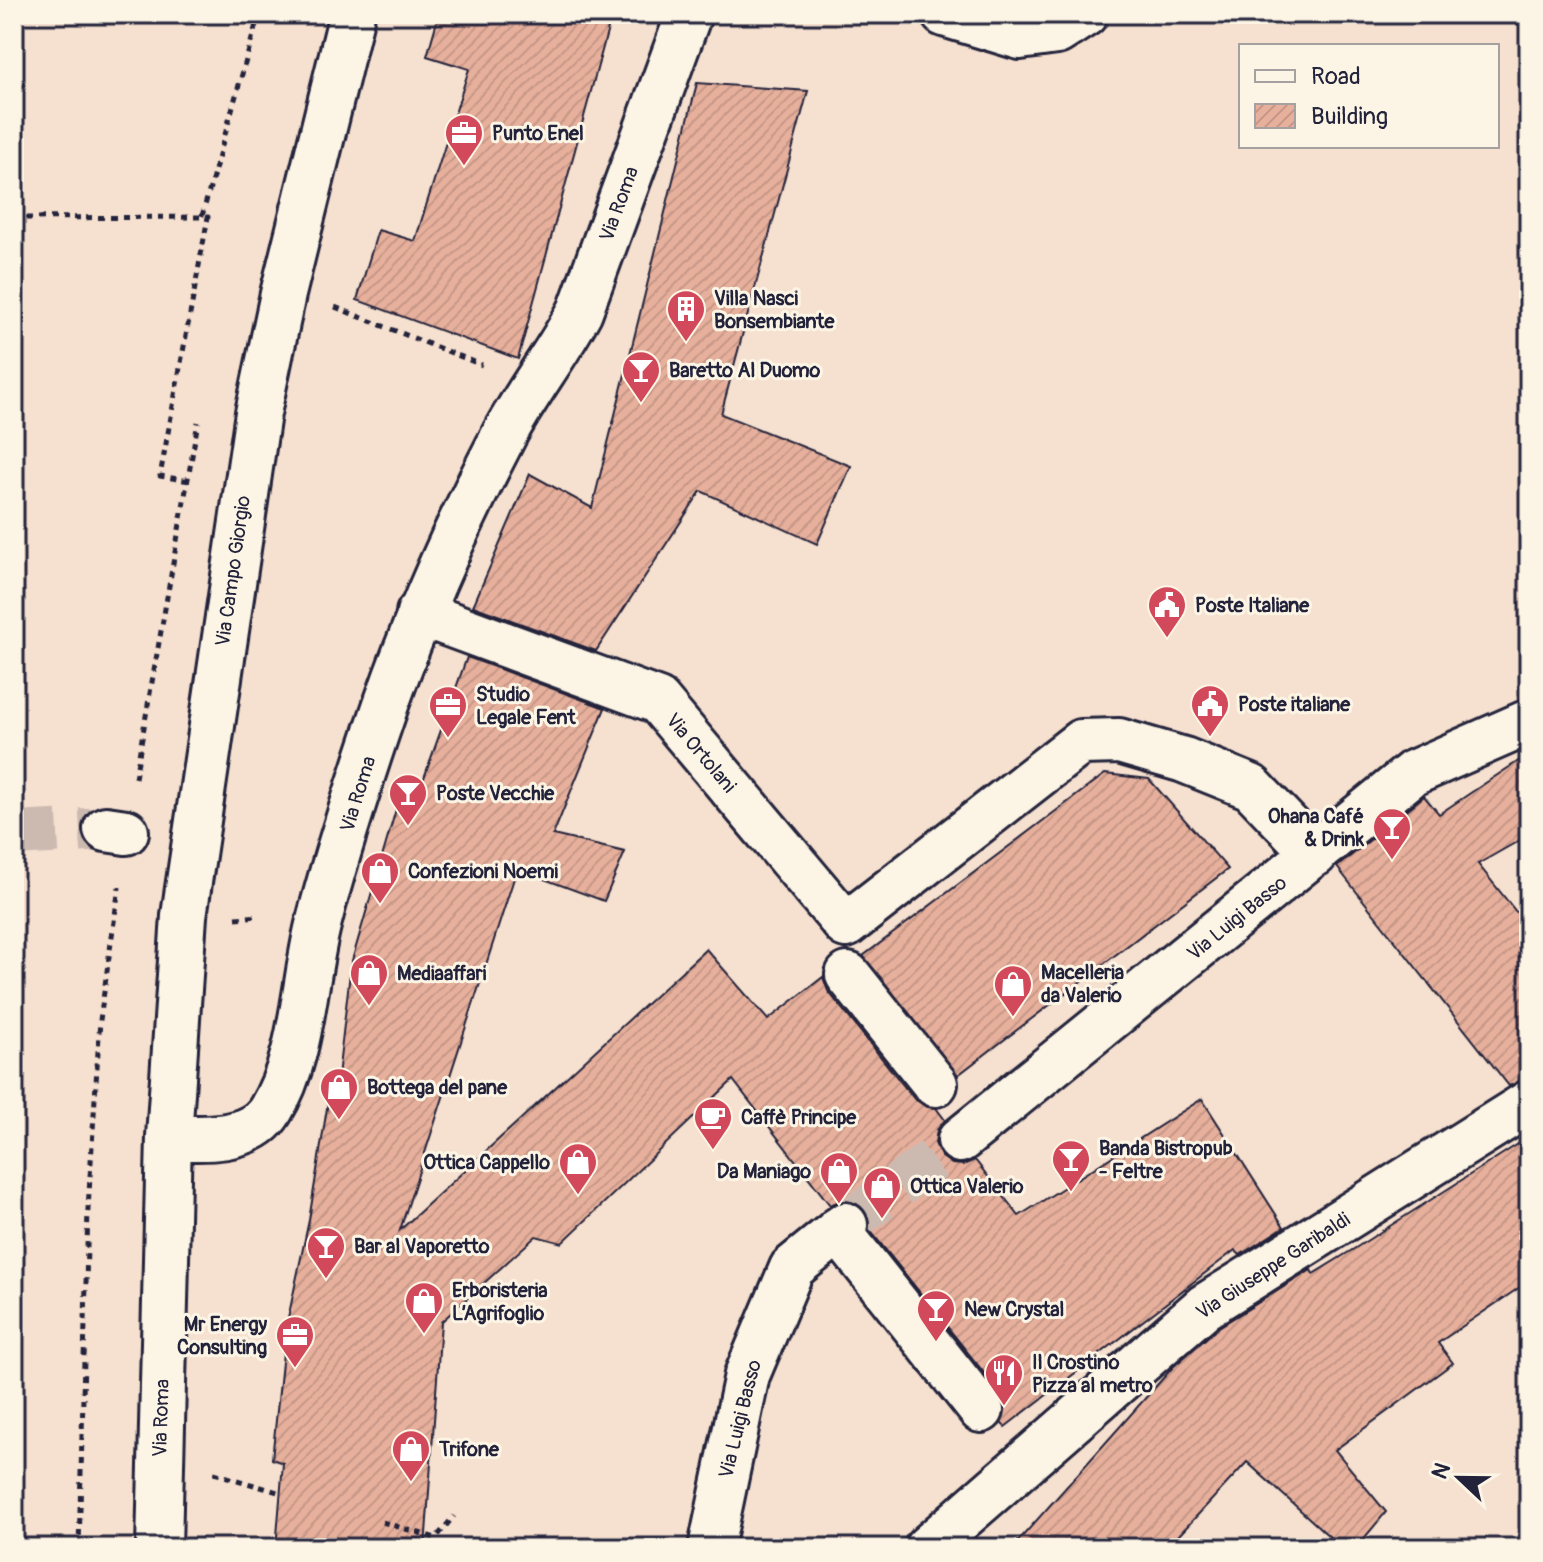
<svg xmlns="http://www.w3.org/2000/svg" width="1543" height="1562" font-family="Pangolin,sans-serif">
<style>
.building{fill:url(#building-hatch);stroke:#22223b;stroke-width:2}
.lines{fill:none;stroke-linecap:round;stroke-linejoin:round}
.minor-tunnel{stroke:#ccbab1;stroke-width:44;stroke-dasharray:44 22;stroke-linecap:butt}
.minor-casing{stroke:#22223b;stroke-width:50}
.path{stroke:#22223b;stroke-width:5;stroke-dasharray:6 6;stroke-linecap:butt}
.minor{stroke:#fcf5e5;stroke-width:44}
.labels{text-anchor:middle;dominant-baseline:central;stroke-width:6;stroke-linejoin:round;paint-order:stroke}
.poi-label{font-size:20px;font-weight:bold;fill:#22223b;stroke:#fcf5e5;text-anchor:start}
.street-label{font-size:20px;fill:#22223b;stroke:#fcf5e5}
</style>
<defs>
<pattern id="building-hatch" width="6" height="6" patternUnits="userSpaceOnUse" patternTransform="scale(2)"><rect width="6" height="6" fill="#e7b09c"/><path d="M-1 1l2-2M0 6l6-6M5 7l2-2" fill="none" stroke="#c69787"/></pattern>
</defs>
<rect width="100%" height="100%" fill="#f6e0cf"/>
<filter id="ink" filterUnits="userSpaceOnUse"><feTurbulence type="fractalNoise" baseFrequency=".0125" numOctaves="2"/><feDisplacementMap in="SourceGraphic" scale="16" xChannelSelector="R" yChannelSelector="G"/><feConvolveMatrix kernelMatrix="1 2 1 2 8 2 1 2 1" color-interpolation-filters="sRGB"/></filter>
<g filter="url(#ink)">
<path class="building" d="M 439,14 L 612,14 L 518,359 L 357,300 L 378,230 L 415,241 L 469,69 L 427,56 Z
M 697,83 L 808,91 L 721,414 L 851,466 L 817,544 L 701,491 L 596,651 L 473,606 L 530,474 L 592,508 Z
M 467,657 L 605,708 L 553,835 L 625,852 L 604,901 L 517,869 L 400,1230 L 706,949 L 768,1020 L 823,977 L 828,991 L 915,1100 L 936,1108 L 945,1120 L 937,1130 L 935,1143 L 941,1156 L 952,1164 L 963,1165 L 975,1160 L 1019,1216 L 1202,1099 L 1284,1227 L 1240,1255 L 1235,1250 L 1005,1427 L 1001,1423 L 1006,1407 L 1001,1394 L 869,1229 L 865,1210 L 853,1201 L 840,1201 L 830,1205 L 733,1080 L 562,1243 L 536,1236 L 441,1322 L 425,1548 L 276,1548 L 283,1463 L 272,1459 L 285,1333 L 309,1220 L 331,1083 L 337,1085 L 351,964 L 403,785 L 419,792 Z
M 1529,754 L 1529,835 L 1478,864 L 1529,928 L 1529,1078 L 1509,1086 L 1337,867 L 1424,796 L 1439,814 Z
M 1105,774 L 1149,779 L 1228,869 L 958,1075 L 863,956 Z
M 1529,1137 L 1529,1281 L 1438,1343 L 1453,1363 L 1335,1450 L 1386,1512 L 1356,1548 L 1342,1548 L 1247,1462 L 1167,1548 L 1012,1548 L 1173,1367 L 1219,1327 L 1311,1270 L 1313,1274 L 1357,1247 Z"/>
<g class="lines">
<path class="minor-tunnel" d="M 14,834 L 106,829
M 845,1225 L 960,1140"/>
<g class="minor-casing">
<path id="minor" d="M 944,14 L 1020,37 L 1057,32 L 1085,14
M 419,613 L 658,701 L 846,925 L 1081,742 L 1119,741 L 1184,760 L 1251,787 L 1315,854
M 106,829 L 126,832
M 848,975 L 935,1084
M 169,1137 C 200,1139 251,1142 270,1111 C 303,1058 303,986 318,925 C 334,861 355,797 376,734 C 410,631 454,531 504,435 C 527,392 557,354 580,311 L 689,14
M 960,1140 L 1413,773 L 1529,722
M 838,1230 L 981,1410
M 159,1548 L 169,1137 L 184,916 L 258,413 L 283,294 L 352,14
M 711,1548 L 747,1375 L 792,1268 L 845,1225
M 927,1548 L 1204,1307 L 1529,1103"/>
</g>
<path class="path" d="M 202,216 L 259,14
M 14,218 L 208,217 L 160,476 L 189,481
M 335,307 L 482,365
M 135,778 L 198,422
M 236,918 L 258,916
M 214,1473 L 281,1493
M 382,1522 L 436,1538 L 454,1516
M 79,1548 L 88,1209 L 100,1020 L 119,887"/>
<use href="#minor" class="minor"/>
</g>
</g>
<defs>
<g id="office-pin" transform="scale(2)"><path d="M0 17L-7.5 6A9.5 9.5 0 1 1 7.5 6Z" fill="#d1495b" stroke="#fcf5e5"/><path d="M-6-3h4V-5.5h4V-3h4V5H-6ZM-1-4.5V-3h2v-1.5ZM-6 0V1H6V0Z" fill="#fff"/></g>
<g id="building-pin" transform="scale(2)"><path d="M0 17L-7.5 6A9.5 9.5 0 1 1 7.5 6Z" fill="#d1495b" stroke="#fcf5e5"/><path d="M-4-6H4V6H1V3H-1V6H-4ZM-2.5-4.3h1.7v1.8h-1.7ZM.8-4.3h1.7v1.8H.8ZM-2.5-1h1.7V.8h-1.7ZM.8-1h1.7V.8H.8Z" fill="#fff"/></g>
<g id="bar-pin" transform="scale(2)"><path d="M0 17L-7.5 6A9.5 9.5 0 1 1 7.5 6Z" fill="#d1495b" stroke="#fcf5e5"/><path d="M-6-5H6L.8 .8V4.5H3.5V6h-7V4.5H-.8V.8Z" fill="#fff"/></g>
<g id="civic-pin" transform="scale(2)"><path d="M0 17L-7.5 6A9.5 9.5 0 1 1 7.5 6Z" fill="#d1495b" stroke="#fcf5e5"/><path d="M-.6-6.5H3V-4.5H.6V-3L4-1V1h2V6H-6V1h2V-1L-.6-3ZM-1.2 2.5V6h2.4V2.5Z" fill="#fff"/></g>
<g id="shop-pin" transform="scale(2)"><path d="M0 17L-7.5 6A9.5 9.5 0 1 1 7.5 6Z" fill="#d1495b" stroke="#fcf5e5"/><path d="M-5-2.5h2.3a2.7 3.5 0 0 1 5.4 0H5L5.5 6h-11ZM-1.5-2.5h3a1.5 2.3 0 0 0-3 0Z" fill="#fff"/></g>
<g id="cafe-pin" transform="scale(2)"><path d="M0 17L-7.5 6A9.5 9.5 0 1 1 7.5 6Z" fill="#d1495b" stroke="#fcf5e5"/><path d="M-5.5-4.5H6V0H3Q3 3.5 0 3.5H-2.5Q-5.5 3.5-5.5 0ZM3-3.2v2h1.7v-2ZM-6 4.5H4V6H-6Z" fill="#fff"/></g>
<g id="restaurant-pin" transform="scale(2)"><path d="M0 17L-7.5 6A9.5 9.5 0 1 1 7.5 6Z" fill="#d1495b" stroke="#fcf5e5"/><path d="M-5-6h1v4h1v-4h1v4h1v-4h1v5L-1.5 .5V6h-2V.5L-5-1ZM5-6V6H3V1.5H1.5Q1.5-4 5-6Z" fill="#fff"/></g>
</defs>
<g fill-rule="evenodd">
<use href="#office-pin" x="464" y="133"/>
<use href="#building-pin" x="686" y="309"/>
<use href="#bar-pin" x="641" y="370"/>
<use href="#civic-pin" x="1167" y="605"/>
<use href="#civic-pin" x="1210" y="704"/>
<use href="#office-pin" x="448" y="705"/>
<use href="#bar-pin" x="408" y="793"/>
<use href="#bar-pin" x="1392" y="827"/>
<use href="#shop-pin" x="380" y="871"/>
<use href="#shop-pin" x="369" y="973"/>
<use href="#shop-pin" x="1013" y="984"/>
<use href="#shop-pin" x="339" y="1087"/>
<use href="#cafe-pin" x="713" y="1117"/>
<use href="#bar-pin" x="1071" y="1159"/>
<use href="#shop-pin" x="578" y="1162"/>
<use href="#shop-pin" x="839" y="1171"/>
<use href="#shop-pin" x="882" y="1186"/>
<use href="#bar-pin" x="326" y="1246"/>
<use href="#shop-pin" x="424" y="1301"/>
<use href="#bar-pin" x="936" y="1309"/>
<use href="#office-pin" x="295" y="1335"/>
<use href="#restaurant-pin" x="1004" y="1373"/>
<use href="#shop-pin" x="411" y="1449"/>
</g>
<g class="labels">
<g class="poi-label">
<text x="492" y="133">Punto Enel</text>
<text x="714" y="298">Villa Nasci<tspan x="714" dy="23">Bonsembiante</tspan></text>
<text x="669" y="370">Baretto Al Duomo</text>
<text x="1195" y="605">Poste Italiane</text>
<text x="476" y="694">Studio<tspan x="476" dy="23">Legale Fent</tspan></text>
<text x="1238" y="704">Poste italiane</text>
<text x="436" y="793">Poste Vecchie</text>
<text x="1364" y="816" text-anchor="end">Ohana Café<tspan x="1364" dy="23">&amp; Drink</tspan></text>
<text x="408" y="871">Confezioni Noemi</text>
<text x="1041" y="972">Macelleria<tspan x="1041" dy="23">da Valerio</tspan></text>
<text x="397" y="973">Mediaaffari</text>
<text x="367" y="1087">Bottega del pane</text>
<text x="741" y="1117">Caffè Principe</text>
<text x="1099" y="1148">Banda Bistropub<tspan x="1099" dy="23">- Feltre</tspan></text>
<text x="550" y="1162" text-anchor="end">Ottica Cappello</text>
<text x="811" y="1171" text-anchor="end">Da Maniago</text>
<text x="910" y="1186">Ottica Valerio</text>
<text x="354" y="1246">Bar al Vaporetto</text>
<text x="452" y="1290">Erboristeria<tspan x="452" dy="23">L’Agrifoglio</tspan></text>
<text x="964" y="1309">New Crystal</text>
<text x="267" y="1324" text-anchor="end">Mr Energy<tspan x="267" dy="23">Consulting</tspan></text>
<text x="1032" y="1362">Il Crostino<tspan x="1032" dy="23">Pizza al metro</tspan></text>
<text x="439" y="1449">Trifone</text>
</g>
<g class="street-label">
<text transform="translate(619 204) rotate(-70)">Via Roma</text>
<text transform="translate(233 571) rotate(-82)">Via Campo Giorgio</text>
<text transform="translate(701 753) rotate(50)">Via Ortolani</text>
<text transform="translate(358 794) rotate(-73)">Via Roma</text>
<text transform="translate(1237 918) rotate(-39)">Via Luigi Basso</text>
<text transform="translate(1273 1266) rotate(-33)">Via Giuseppe Garibaldi</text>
<text transform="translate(161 1418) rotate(-88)">Via Roma</text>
<text transform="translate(740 1419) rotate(-76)">Via Luigi Basso</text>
</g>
</g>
<rect width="1543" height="1562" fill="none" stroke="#fcf5e5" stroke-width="48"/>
<rect x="24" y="24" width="1495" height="1514" fill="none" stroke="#22223b" stroke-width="3" filter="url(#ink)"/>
<rect x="1239" y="44" width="260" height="104" fill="#fcf5e5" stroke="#a5a1a1" stroke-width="2"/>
<rect x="1255" y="70" width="40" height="12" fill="#fcf5e5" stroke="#a5a1a1" stroke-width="2"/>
<text x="1311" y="84" font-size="24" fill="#22223b">Road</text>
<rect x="1255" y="104" width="40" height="24" fill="url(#building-hatch)" stroke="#a5a1a1" stroke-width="2"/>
<text x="1311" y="124" font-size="24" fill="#22223b">Building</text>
<g transform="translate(1459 1478) rotate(292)" stroke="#fcf5e5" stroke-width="6" paint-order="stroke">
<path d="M0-6L14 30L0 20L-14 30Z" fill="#22223b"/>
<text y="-12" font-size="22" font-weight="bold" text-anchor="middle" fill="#22223b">N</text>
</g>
</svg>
